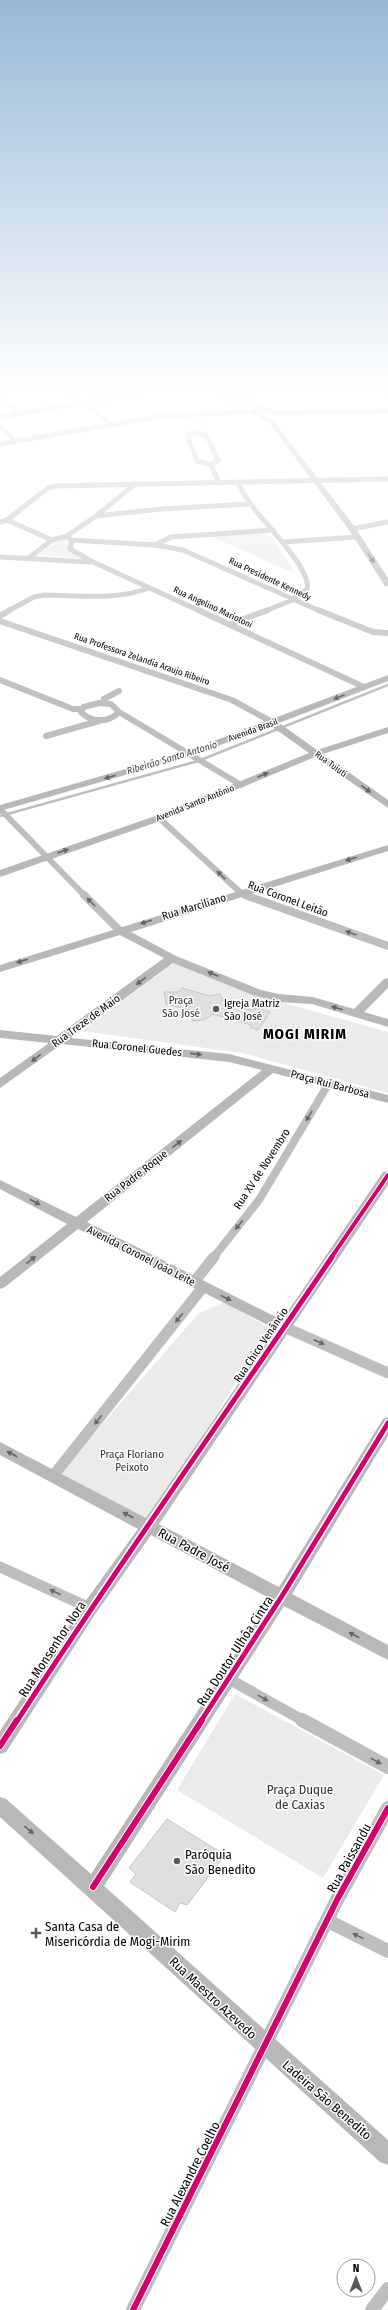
<svg xmlns="http://www.w3.org/2000/svg" width="388" height="2310" font-family="'Fira Sans Condensed',sans-serif">
<style>
.green{fill:#ebebeb}
.lines{fill:none;stroke-linecap:round;stroke-linejoin:round}
.stream{stroke:#bebebe;stroke-width:2.5}
.building{fill:#dfdfdf;stroke:#c6c6c6}
.street-far4{stroke:#bebebe;stroke-width:5}
.street-far3{stroke:#bebebe;stroke-width:6}
.street-far2{stroke:#bebebe;stroke-width:8}
.street-far1{stroke:#bebebe;stroke-width:11}
.street{stroke:#bebebe;stroke-width:14}
.secondary{fill:#b8b8b8;fill-rule:evenodd}
.cycleway-far2-casing{stroke:#fff;stroke-width:6}
.cycleway-far1-casing{stroke:#fff;stroke-width:8}
.cycleway-casing{stroke:#fff;stroke-width:8}
.cycleway-far2{stroke:#d6006c;stroke-width:4}
.cycleway-far1{stroke:#d6006c;stroke-width:5}
.cycleway{stroke:#d6006c;stroke-width:6}
.oneway{fill:#656565}
.oneway2{fill:#686868}
.poi-dot{fill:#595959;stroke:#fff;stroke-width:1.5}
.labels{text-anchor:middle;dominant-baseline:central;stroke-width:3;stroke-linejoin:round;paint-order:stroke}
.far-street-label{font-size:9px;fill:#000;stroke:#fff}
.far-water-label{font-size:10px;font-style:italic;fill:#434343;stroke:#fff}
.street-label{font-size:11px;fill:#000;stroke:#fff}
.park-label{font-size:11px;fill:#323232;stroke:#fff}
.poi-label{font-size:11px;fill:#000;stroke:#fff;text-anchor:start}
.near-street-label{font-size:13px;fill:#000;stroke:#fff}
.near-park-label{font-size:13px;fill:#323232;stroke:#fff}
.near-poi-label{font-size:13px;fill:#000;stroke:#fff;text-anchor:start}
.district-label{font-size:15px;font-weight:bold;letter-spacing:1px;fill:#000;stroke:#fff}
</style>
<rect width="100%" height="100%" fill="#fff"/>
<path class="green" d="M 263,533 L 272,537 L 296,574 L 210,536 Z
M 65,539 L 70,540 L 67,551 L 77,556 L 77,558 L 41,555 L 40,553 L 59,540 Z
M 174,963 L 274,1000 L 388,1032 L 388,1093 L 242,1053 L 82,1031 Z
M 224,1302 L 270,1328 L 149,1521 L 58,1475 L 198,1314 Z
M 235,1694 L 384,1775 L 323,1878 L 177,1790 Z"/>
<g class="lines">
<path class="stream" d="M 0,816 L 198,761 L 388,685"/>
</g>
<path class="building" d="M 182,988 L 210,996 L 220,994 L 223,1001 L 251,1010 L 256,1008 L 270,1012 L 258,1030 L 251,1028 L 251,1025 L 213,1014 L 204,1020 L 192,1021 L 193,1011 L 166,1004 L 164,992 L 178,992 Z
M 167,1819 L 225,1855 L 187,1905 L 180,1903 L 175,1912 L 130,1882 L 136,1874 L 129,1868 Z"/>
<g class="lines">
<path class="street-far4" d="M 63,388 L 111,424
M 207,388 L 238,406
M 219,388 L 247,404
M 386,388 L 388,394
M 0,397 L 20,413
M 260,408 L 274,413 L 388,411
M 0,417 L 169,388
M 0,427 L 16,441
M 198,432 L 207,436 L 218,460 L 211,465 L 197,461 L 187,435 Z
M 0,444 L 162,416 L 244,412
M 211,465 L 219,483
M 237,482 C 241,489 245,497 250,503 C 261,520 313,570 307,589 L 290,601 L 265,611
M 96,516 L 161,509 L 250,504
M 7,520 L 52,540
M 0,522 L 7,520 L 48,488 L 57,486 L 388,479
M 352,529 L 388,522
M 67,536 L 72,540 L 70,549 L 93,562 L 200,611
M 72,540 L 155,545 L 183,550 L 320,611
M 283,542 L 357,537
M 155,545 L 171,537 L 273,530
M 0,557 L 90,562
M 30,557 L 52,540 L 67,536 L 96,516 L 135,484
M 8,611 L 34,597 L 44,595 C 80,595 114,601 149,588"/>
<path class="street-far3" d="M 198,610 L 364,687
M 318,610 L 373,632 L 388,633
M 0,616 L 10,610
M 0,621 L 232,700 L 274,723
M 230,624 L 268,610
M 0,680 L 73,709 L 82,709
M 99,703 L 111,704 L 119,712 C 109,723 91,723 81,712 L 84,707 Z
M 105,703 L 104,699 L 119,691
M 119,712 L 241,785
M 46,736 L 99,721
M 0,809 L 85,896
M 159,818 L 241,893 L 248,896"/>
<path class="street-far2" d="M 84,895 L 119,930
M 245,895 L 388,946
M 213,1258 L 259,1200 L 329,1083"/>
<path class="street-far1" d="M 194,1282 L 214,1257
M 284,1327 L 388,1373
M 53,1476 L 203,1287
M 0,1567 L 90,1608
M 229,1679 L 304,1721"/>
<path class="street" d="M 302,1720 L 388,1767
M 328,1921 L 388,1951
M 133,2310 L 338,1898 L 388,1808
M 372,2310 L 388,2289"/>
<path class="secondary" d="M 241,388 L 247,388 L 254,398 L 253,404 L 263,408 L 259,411 L 275,423 L 355,527 L 388,578 L 388,586 L 385,586 L 349,530 L 271,425 L 253,414 L 235,410 L 238,404 L 247,402 L 248,398 ZM 247,406 L 254,408 L 250,410 L 241,408 Z
M 388,675 L 388,681 L 279,723 L 317,750 L 388,727 L 388,733 L 323,754 L 388,800 L 388,808 L 315,757 L 163,820 L 0,877 L 0,870 L 155,816 L 309,753 L 271,726 L 191,756 L 0,811 L 0,805 L 185,752 Z
M 388,845 L 388,851 L 131,932 L 176,956 L 261,990 L 279,994 L 313,997 L 354,1009 L 384,979 L 388,978 L 388,988 L 364,1012 L 388,1019 L 388,1027 L 312,1004 L 279,1002 L 253,995 L 173,963 L 71,1038 L 229,1054 L 388,1095 L 388,1103 L 273,1073 L 87,1222 L 282,1320 L 383,1172 L 388,1171 L 388,1185 L 159,1524 L 279,1587 L 383,1419 L 388,1417 L 388,1436 L 292,1594 L 388,1645 L 388,1660 L 284,1606 L 104,1886 L 388,2140 L 388,2165 L 380,2162 L 0,1817 L 0,1797 L 6,1799 L 91,1874 L 271,1599 L 151,1535 L 96,1613 L 6,1752 L 0,1754 L 0,1731 L 84,1603 L 138,1529 L 0,1455 L 0,1442 L 146,1518 L 276,1329 L 78,1229 L 5,1287 L 0,1289 L 0,1277 L 67,1224 L 0,1189 L 0,1180 L 76,1217 L 262,1070 L 229,1062 L 62,1044 L 0,1088 L 0,1078 L 49,1043 L 0,1038 L 0,1030 L 57,1036 L 164,958 L 120,935 L 0,972 L 0,965 L 113,930 L 115,928 L 122,927 Z"/>
<g class="cycleway-far2-casing">
<path id="cycleway-far2" d="M 331,1258 L 388,1175"/>
</g>
<g class="cycleway-far1-casing">
<path id="cycleway-far1" d="M 17,1721 C 119,1564 227,1412 332,1257
M 201,1721 L 282,1596 L 388,1423"/>
</g>
<g class="cycleway-casing">
<path id="cycleway" d="M 0,1746 L 17,1720
M 93,1887 L 202,1720
M 133,2310 L 338,1898 L 388,1808"/>
</g>
<use href="#cycleway-far2" class="cycleway-far2"/>
<use href="#cycleway-far1" class="cycleway-far1"/>
<use href="#cycleway" class="cycleway"/>
</g>
<defs><path id="oneway-solid" d="M-6-.8H1V-3.2L6.5 0L1 3.2V.8H-6Z"/></defs>
<g class="oneway">
<use href="#oneway-solid" transform="translate(371 558) rotate(56)"/>
<use href="#oneway-solid" transform="translate(339 697) rotate(158)"/>
<use href="#oneway-solid" transform="translate(263 775) rotate(-23)"/>
<use href="#oneway-solid" transform="translate(110 777) rotate(164)"/>
<use href="#oneway-solid" transform="translate(366 789) rotate(36)"/>
<use href="#oneway-solid" transform="translate(63 851) rotate(-19)"/>
<use href="#oneway-solid" transform="translate(351 859) rotate(163)"/>
<use href="#oneway-solid" transform="translate(146 922) rotate(163)"/>
<use href="#oneway-solid" transform="translate(22 961) rotate(162)"/>
<use href="#oneway-solid" transform="translate(213 974) rotate(-157)"/>
<use href="#oneway-solid" transform="translate(141 981) rotate(143)"/>
<use href="#oneway-solid" transform="translate(337 1008) rotate(-164)"/>
<use href="#oneway-solid" transform="translate(196 1054) rotate(6)"/>
<use href="#oneway-solid" transform="translate(36 1058) rotate(143)"/>
<use href="#oneway-solid" transform="translate(177 1144) rotate(-38)"/>
<use href="#oneway-solid" transform="translate(35 1202) rotate(28)"/>
<use href="#oneway-solid" transform="translate(31 1260) rotate(-38)"/>
<use href="#oneway-solid" transform="translate(226 1298) rotate(26)"/>
<use href="#oneway-solid" transform="translate(12 1454) rotate(-152)"/>
<use href="#oneway-solid" transform="translate(128 1515) rotate(-153)"/>
<use href="#oneway-solid" transform="translate(354 1635) rotate(-152)"/>
<use href="#oneway-solid" transform="translate(29 1830) rotate(41)"/>
</g>
<g class="oneway2">
<use href="#oneway-solid" transform="translate(221 875) rotate(-137)"/>
<use href="#oneway-solid" transform="translate(91 902) rotate(-135)"/>
<use href="#oneway-solid" transform="translate(351 933) rotate(-160)"/>
<use href="#oneway-solid" transform="translate(309 1116) rotate(121)"/>
<use href="#oneway-solid" transform="translate(239 1225) rotate(128)"/>
<use href="#oneway-solid" transform="translate(179 1318) rotate(128)"/>
<use href="#oneway-solid" transform="translate(319 1342) rotate(24)"/>
<use href="#oneway-solid" transform="translate(98 1420) rotate(128)"/>
<use href="#oneway-solid" transform="translate(55 1592) rotate(-156)"/>
<use href="#oneway-solid" transform="translate(263 1698) rotate(29)"/>
<use href="#oneway-solid" transform="translate(376 1761) rotate(29)"/>
<use href="#oneway-solid" transform="translate(358 1936) rotate(-154)"/>
</g>
<linearGradient id="sky" x2="0" y2="1"><stop stop-color="#97b8d7"/><stop offset="0.55" stop-color="#fff"/><stop offset="1" stop-color="#fff" stop-opacity="0"/></linearGradient>
<rect width="388" height="711" fill="url(#sky)"/>
<g class="poi-dot">
<circle cx="216" cy="1009" r="4"/>
<circle cx="177" cy="1861" r="4"/>
<path d="M34 1927h4v4h4v4h-4v4h-4v-4h-4v-4h4z"/>
</g>
<g class="labels">
<g class="far-street-label">
<text transform="translate(270 579) rotate(25)">Rua Presidente Kennedy</text>
<text transform="translate(213 607) rotate(25)">Rua Angelino Mariotoni</text>
<text transform="translate(142 659) rotate(19)">Rua Professora Zelandia Araujo Ribeiro</text>
<text transform="translate(253 730) rotate(-20)">Avenida Brasil</text>
<text transform="translate(331 764) rotate(36)">Rua Tuiuti</text>
<text transform="translate(195 803) rotate(-22)">Avenida Santo Antônio</text>
</g>
<g class="far-water-label">
<text transform="translate(172 758) rotate(-17)">Ribeirão Santo Antonio</text>
</g>
<g class="street-label">
<text transform="translate(288 899) rotate(20)">Rua Coronel Leitão</text>
<text transform="translate(194 907) rotate(-17)">Rua Marciliano</text>
<text transform="translate(86 1021) rotate(-36)">Rua Treze de Maio</text>
<text transform="translate(137 1048) rotate(6)">Rua Coronel Guedes</text>
<text transform="translate(330 1084) rotate(15)">Praça Rui Barbosa</text>
<text transform="translate(262 1169) rotate(-57)">Rua XV de Novembro</text>
<text transform="translate(136 1176) rotate(-38)">Rua Padre Roque</text>
<text transform="translate(141 1256) rotate(27)">Avenida Coronel João Leite</text>
<text transform="translate(261 1345) rotate(-56)">Rua Chico Venâncio</text>
</g>
<g class="park-label">
<text x="181" y="1000">Praça<tspan x="181" dy="13">São José</tspan></text>
<text x="132" y="1454">Praça Floriano<tspan x="132" dy="13">Peixoto</tspan></text>
</g>
<g class="poi-label">
<text x="224" y="1003">Igreja Matriz<tspan x="224" dy="13">São José</tspan></text>
</g>
<g class="near-street-label">
<text transform="translate(194 1550) rotate(28)">Rua Padre José</text>
<text transform="translate(52 1649) rotate(-57)">Rua Monsenhor Nora</text>
<text transform="translate(235 1651) rotate(-57)">Rua Doutor Ulhôa Cintra</text>
<text transform="translate(349 1858) rotate(-61)">Rua Paissandu</text>
<text transform="translate(213 1998) rotate(43)">Rua Maestro Azevedo</text>
<text transform="translate(327 2100) rotate(41)">Ladeira São Benedito</text>
<text transform="translate(190 2174) rotate(-63)">Rua Alexandre Coelho</text>
</g>
<g class="near-park-label">
<text x="300" y="1789">Praça Duque<tspan x="300" dy="15">de Caxias</tspan></text>
</g>
<g class="near-poi-label">
<text x="185" y="1854">Paróquia<tspan x="185" dy="15">São Benedito</tspan></text>
<text x="45" y="1926">Santa Casa de<tspan x="45" dy="15">Misericórdia de Mogi-Mirim</tspan></text>
</g>
<g class="district-label">
<text x="305" y="1034">MOGI MIRIM</text>
</g>
</g>
<g transform="translate(356 2278)"><circle r="19" fill="#ffffff" stroke="#999999"/>
<path d="M0-3L7 15L0 10L-7 15Z" fill="#595959"/>
<text y="-6" font-size="11" font-weight="bold" text-anchor="middle" fill="#000000">N</text>
</g>
</svg>
